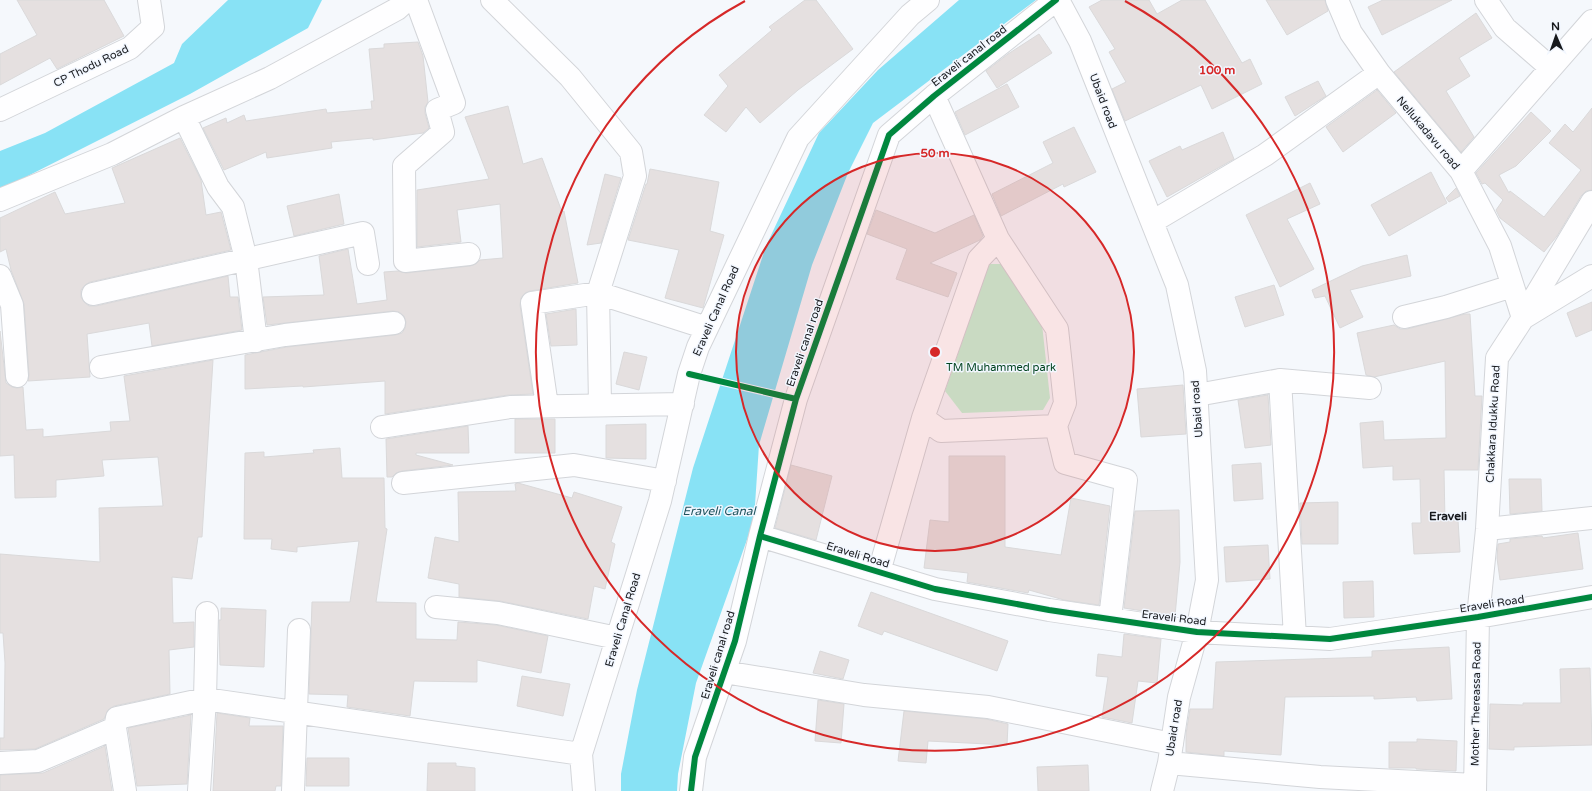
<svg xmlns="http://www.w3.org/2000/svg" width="1592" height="791" font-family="'Varela Round',sans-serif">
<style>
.green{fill:#c8f3d8}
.water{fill:#88e2f5}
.building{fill:#e5e0e0;stroke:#dad9da}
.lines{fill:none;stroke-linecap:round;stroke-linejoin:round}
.minor-casing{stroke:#d3d5d9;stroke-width:24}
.minor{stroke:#fefeff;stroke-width:22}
.cycleway-casing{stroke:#f2f7ff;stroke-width:8}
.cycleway{stroke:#00873e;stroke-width:6}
.ring{fill:none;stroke:#d62828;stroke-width:2}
.labels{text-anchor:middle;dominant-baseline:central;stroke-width:3;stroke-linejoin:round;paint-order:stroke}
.street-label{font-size:11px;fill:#17191d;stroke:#f2f7ff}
.park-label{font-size:11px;fill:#00431f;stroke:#f2f7ff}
.water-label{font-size:12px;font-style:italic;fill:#1d535e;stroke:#f2f7ff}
.neighbourhood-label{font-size:12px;font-weight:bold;fill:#17191d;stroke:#f2f7ff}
.centre{fill:#d62828;stroke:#f2f7ff;stroke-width:2}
.ring-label{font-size:12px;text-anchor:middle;font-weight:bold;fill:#d62828;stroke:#f2f7ff;stroke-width:3;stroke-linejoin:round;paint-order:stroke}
</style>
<rect width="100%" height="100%" fill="#f5f8fc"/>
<path class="green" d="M 989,264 L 1003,264 L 1042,324 L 1050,398 L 1043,410 L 962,413 L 945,391 Z"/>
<path class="water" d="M 228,0 L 322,0 L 308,28 L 190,94 L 0,190 L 0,151 L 45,133 L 174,63 L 182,44 Z
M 959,0 L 1036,0 L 873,123 L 848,173 L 812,265 L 759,445 L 754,520 L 696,683 L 678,774 L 677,791 L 621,791 L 621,774 L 637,690 L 693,468 L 766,246 L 819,133 L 878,70 Z"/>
<path class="building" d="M 17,0 L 104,0 L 124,36 L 57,69 L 50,58 L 0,85 L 0,54 L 37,35 Z
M 805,0 L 816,0 L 853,49 L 798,90 L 760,123 L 746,107 L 726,132 L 704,115 L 728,86 L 719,75 L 772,30 L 769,27 Z
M 1102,0 L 1149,0 L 1157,14 L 1182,0 L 1205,0 L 1242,63 L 1250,59 L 1262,84 L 1212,109 L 1201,85 L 1125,121 L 1112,89 L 1126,82 L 1109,52 L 1115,49 L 1089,7 Z
M 1266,0 L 1325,0 L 1328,11 L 1287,35 Z
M 1383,0 L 1452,0 L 1382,35 L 1368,7 Z
M 1476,13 L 1492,38 L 1459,58 L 1470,76 L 1446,91 L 1474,137 L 1461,152 L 1394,72 Z
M 1039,34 L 1052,53 L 997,88 L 986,71 L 1008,54 Z
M 418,42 L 423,56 L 428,102 L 425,107 L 425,113 L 429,128 L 423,133 L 373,140 L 373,138 L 331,142 L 332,148 L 267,158 L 266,152 L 224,170 L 203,128 L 226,118 L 227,123 L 244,115 L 246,121 L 326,109 L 327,113 L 372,109 L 371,101 L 374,101 L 369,49 L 384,48 L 384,44 Z
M 1318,81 L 1326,96 L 1295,116 L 1285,97 Z
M 1007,84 L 1019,107 L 965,135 L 955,112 Z
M 1377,90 L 1396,113 L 1343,152 L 1326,127 Z
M 508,106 L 523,164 L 542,158 L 562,212 L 564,211 L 578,283 L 530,291 L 525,293 L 521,298 L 520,305 L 533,394 L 508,395 L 385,414 L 385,381 L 303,387 L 303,386 L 245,389 L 245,355 L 287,347 L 395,335 L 402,333 L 405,328 L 406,322 L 404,316 L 399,312 L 393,311 L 267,325 L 263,297 L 324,295 L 319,256 L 348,249 L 357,304 L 387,300 L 384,272 L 398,271 L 406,273 L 470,266 L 476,264 L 480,260 L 503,258 L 500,204 L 457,210 L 461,242 L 417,247 L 417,190 L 489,179 L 465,117 Z
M 1592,108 L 1592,190 L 1586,191 L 1581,196 L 1557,236 L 1544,252 L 1500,218 L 1496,210 L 1503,200 L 1485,183 L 1482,184 L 1476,173 L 1531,112 L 1551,131 L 1516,166 L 1499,175 L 1509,193 L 1510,191 L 1544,217 L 1581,170 L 1549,143 L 1565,124 L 1573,132 Z
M 1074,127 L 1096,172 L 1064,187 L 1063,184 L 1001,216 L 992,194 L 1053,163 L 1043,142 Z
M 1223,132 L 1234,159 L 1167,197 L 1149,161 L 1180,146 L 1182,150 Z
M 180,138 L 201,180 L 206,215 L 221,212 L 231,250 L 90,282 L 85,285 L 81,290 L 81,297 L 84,302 L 89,306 L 96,306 L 228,276 L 230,297 L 238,297 L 242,330 L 152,346 L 149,323 L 87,334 L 90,377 L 28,381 L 29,375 L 24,304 L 11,270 L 6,249 L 0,252 L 0,218 L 55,192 L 65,214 L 125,203 L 112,168 Z
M 650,169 L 719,182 L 710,231 L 724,235 L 703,308 L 665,298 L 679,250 L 628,240 L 646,184 L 647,184 Z
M 1431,172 L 1447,203 L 1389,236 L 1371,205 Z
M 605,174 L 621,178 L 601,243 L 587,245 Z
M 1310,183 L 1320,204 L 1287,219 L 1314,269 L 1280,287 L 1246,215 Z
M 1456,188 L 1460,196 L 1449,202 L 1446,198 Z
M 339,194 L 344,224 L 294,236 L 287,206 Z
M 876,210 L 935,233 L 974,215 L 983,236 L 980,240 L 930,263 L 957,273 L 948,297 L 896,279 L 907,249 L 867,234 Z
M 1407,255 L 1411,276 L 1350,290 L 1363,317 L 1340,328 L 1325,296 L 1315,298 L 1312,290 L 1362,266 Z
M 1274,285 L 1284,315 L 1245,327 L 1235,297 Z
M 1592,302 L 1592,330 L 1576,337 L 1567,313 Z
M 576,309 L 577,345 L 551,346 L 546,314 Z
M 1465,314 L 1470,314 L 1475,396 L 1482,396 L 1478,470 L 1444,470 L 1445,521 L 1458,520 L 1460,552 L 1414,554 L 1412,523 L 1421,523 L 1420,479 L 1393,480 L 1393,466 L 1363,468 L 1360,423 L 1383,421 L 1384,440 L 1446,438 L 1445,361 L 1374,377 L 1366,375 L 1357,333 L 1394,325 L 1400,329 L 1407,329 Z
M 0,331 L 6,383 L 12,387 L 17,388 L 23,387 L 26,430 L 43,429 L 43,437 L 111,431 L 110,422 L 130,421 L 124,376 L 213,360 L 202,537 L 198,537 L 192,579 L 172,577 L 173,623 L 194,622 L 194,647 L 169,650 L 170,694 L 114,706 L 108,710 L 104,719 L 35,749 L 0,750 L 0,738 L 4,738 L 5,663 L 3,633 L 0,633 L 0,554 L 100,562 L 99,508 L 163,506 L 158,457 L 102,460 L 104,476 L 56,480 L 56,497 L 15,498 L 14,455 L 0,456 Z
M 624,352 L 647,357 L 639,390 L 616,384 Z
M 1183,385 L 1186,434 L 1141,437 L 1137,389 Z
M 1268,395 L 1271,445 L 1245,448 L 1238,400 Z
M 515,419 L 555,419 L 555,453 L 515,453 Z
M 646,424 L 646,459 L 606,458 L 606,425 Z
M 468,426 L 469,453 L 416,453 L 416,455 L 453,465 L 402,471 L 396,473 L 392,477 L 387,477 L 386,439 Z
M 340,448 L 342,478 L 384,478 L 385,528 L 387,529 L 376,602 L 416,603 L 416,639 L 457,640 L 458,622 L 496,625 L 548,636 L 541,673 L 477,660 L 477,682 L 414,681 L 410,716 L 347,707 L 348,695 L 309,694 L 312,602 L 350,602 L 359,541 L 297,547 L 297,552 L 271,549 L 272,539 L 244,539 L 245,453 L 264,452 L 264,457 L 314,453 L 313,450 Z
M 949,456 L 1005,456 L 1005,547 L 1061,555 L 1071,498 L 1110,506 L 1099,605 L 1064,600 L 1029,590 L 1028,593 L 967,582 L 968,573 L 924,568 L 930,520 L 949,522 Z
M 1261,463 L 1263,499 L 1234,501 L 1232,465 Z
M 791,465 L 832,476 L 816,540 L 775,528 Z
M 1509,479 L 1541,479 L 1542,511 L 1510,514 Z
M 518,483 L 572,498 L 574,492 L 622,507 L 611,542 L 615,544 L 605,589 L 594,586 L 588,619 L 500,601 L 459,597 L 459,584 L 428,578 L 435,537 L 459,542 L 458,492 L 516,491 L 515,484 Z
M 1338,502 L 1338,544 L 1302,544 L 1300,503 Z
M 1179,510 L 1180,562 L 1175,616 L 1124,608 L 1135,511 Z
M 1578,533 L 1583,569 L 1500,580 L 1497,558 L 1498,544 L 1510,542 L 1510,539 L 1542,536 L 1543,538 Z
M 1268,545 L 1270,579 L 1226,582 L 1224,547 Z
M 1373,581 L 1374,617 L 1344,618 L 1343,582 Z
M 871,592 L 1008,641 L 997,671 L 884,631 L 882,635 L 858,626 Z
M 221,608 L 266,610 L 264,667 L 220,665 L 219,620 L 221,620 Z
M 1124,634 L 1161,639 L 1157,683 L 1138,681 L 1132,723 L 1102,717 L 1108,677 L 1096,676 L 1098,654 L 1122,657 Z
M 1449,647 L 1452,699 L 1417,701 L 1416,697 L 1374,699 L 1374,696 L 1285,697 L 1281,755 L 1224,751 L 1224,756 L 1186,752 L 1186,734 L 1190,709 L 1213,709 L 1216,662 L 1372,657 L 1372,651 Z
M 820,651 L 849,660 L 843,679 L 813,673 Z
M 1590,668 L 1592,745 L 1514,747 L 1514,750 L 1489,749 L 1490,704 L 1523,705 L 1523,703 L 1561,703 L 1560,669 Z
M 522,676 L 570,684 L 563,716 L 517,706 Z
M 818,700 L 844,704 L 841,743 L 815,741 Z
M 904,711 L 986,719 L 1008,724 L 1007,745 L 928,741 L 926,763 L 898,761 Z
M 217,713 L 250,718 L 249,726 L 283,726 L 281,786 L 276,786 L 275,791 L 213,791 Z
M 191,715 L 187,784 L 137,786 L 128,728 Z
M 1417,739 L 1457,741 L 1456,771 L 1416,769 L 1416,768 L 1389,768 L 1389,742 L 1417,742 Z
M 105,746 L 112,791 L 0,791 L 0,775 L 43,773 Z
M 307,758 L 349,758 L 349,786 L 306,786 Z
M 428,763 L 456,763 L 456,766 L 475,768 L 475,791 L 427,791 Z
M 1088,765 L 1089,791 L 1038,791 L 1037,767 Z"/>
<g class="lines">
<g class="minor-casing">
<path id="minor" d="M 416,0 L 454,103 L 437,110 L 443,132 L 404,166 L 405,261 L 469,254
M 492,0 L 570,77 L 631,152 L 635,176 L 598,293 L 600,404
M 1058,0 L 1080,41 L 1177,285 L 1195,371 L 1207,580 L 1197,632 L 1179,697 L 1169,763 L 1162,791
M 1337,0 L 1351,33 L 1379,73 L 1461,171 L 1500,246 L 1523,318
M 1486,0 L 1505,28 L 1551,68
M 934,96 L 998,239 L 1057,329 L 1065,403 L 1056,426 L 941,431 L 923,418 L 979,259 L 998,239
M 0,110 L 130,48 L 153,27 L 149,0
M 184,117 L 218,187 L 233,207 L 246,259 L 256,341
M 1461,171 L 1592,21
M 0,200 L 112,154 L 184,117 L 270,78 L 397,9 L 407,0
M 1152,222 L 1265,155 L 1379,73
M 0,276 L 12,305 L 17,376
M 93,294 L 363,233 L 368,264
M 1524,315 L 1592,202
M 1404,317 L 1446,307 L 1512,286
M 101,367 L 285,335 L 394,323
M 1280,380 L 1295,637
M 1197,395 L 1280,380 L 1370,388
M 547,406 L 532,303 L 598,293 L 707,328
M 1056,426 L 1065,463 L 1126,480 L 1110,619
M 382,427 L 510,407 L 683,404
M 403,483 L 574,465 L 665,481
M 1487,529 L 1592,518
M 760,536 L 935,589 L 1049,610 L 1197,632 L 1330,639 L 1478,617 L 1592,597
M 879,572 L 923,418
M 436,607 L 498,613 L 617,638
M 724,672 L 864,695 L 988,707 L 1172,744
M 115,728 L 125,791
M 0,763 L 38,761 L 115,728 L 117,718 L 205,699 L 581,754
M 1169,763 L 1320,777 L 1475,785
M 199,791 L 205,699 L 207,613
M 293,791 L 299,630
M 584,791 L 581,754 L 660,501 L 689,374 L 698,347 L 798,138 L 910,15 L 928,0
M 691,791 L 695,757 L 735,641 L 760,536 L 796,399 L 889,135 L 934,96 L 1056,0
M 1475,791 L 1478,617 L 1487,529 L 1497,358 L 1523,318 L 1592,276"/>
</g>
<use href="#minor" class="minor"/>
<g class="cycleway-casing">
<path id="cycleway" d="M 689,374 L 796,399
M 760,536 L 935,589 L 1049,610 L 1197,632 L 1330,639 L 1478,617 L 1592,597
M 691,791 L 695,757 L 735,641 L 760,536 L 796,399 L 889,135 L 934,96 L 1056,0"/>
</g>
<use href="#cycleway" class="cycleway"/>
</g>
<circle cx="935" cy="352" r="199" fill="#d62828" fill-opacity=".12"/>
<g class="ring">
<circle cx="935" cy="352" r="199"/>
<path d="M1125 1A399 399 0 1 1 745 1"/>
</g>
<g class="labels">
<g class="street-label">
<text transform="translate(969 56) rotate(-38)">Eraveli canal road</text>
<text transform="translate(91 66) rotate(-26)">CP Thodu Road</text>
<text transform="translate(1103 101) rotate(69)">Ubaid road</text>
<text transform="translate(1428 133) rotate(50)">Nellukadavu road</text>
<text transform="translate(716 311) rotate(-66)">Eraveli Canal Road</text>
<text transform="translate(805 343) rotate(-71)">Eraveli canal road</text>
<text transform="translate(1197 409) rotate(-94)">Ubaid road</text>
<text transform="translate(1493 424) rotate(-87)">Chakkara Idukku Road</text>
<text transform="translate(858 555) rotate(17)">Eraveli Road</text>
<text transform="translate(1492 604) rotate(-9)">Eraveli Road</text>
<text transform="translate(1174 618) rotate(7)">Eraveli Road</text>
<text transform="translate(623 620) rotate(-73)">Eraveli Canal Road</text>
<text transform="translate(718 655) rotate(-73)">Eraveli canal road</text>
<text transform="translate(1476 704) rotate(-89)">Mother Thereassa Road</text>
<text transform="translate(1174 728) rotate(-81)">Ubaid road</text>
</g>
<g class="park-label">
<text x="1001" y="367">TM Muhammed park</text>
</g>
<g class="water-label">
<text x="719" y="511">Eraveli Canal</text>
</g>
<g class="neighbourhood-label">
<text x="1448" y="516">Eraveli</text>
</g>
</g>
<circle cx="935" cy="352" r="6" class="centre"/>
<g class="ring-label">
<text x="1217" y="74">100 m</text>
<text x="935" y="157">50 m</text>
</g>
<g transform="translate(1556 36) rotate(358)" stroke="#f2f7ff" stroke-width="3" paint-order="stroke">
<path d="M0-3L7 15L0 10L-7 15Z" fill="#17191d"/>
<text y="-6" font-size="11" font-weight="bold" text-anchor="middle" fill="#17191d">N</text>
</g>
</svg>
